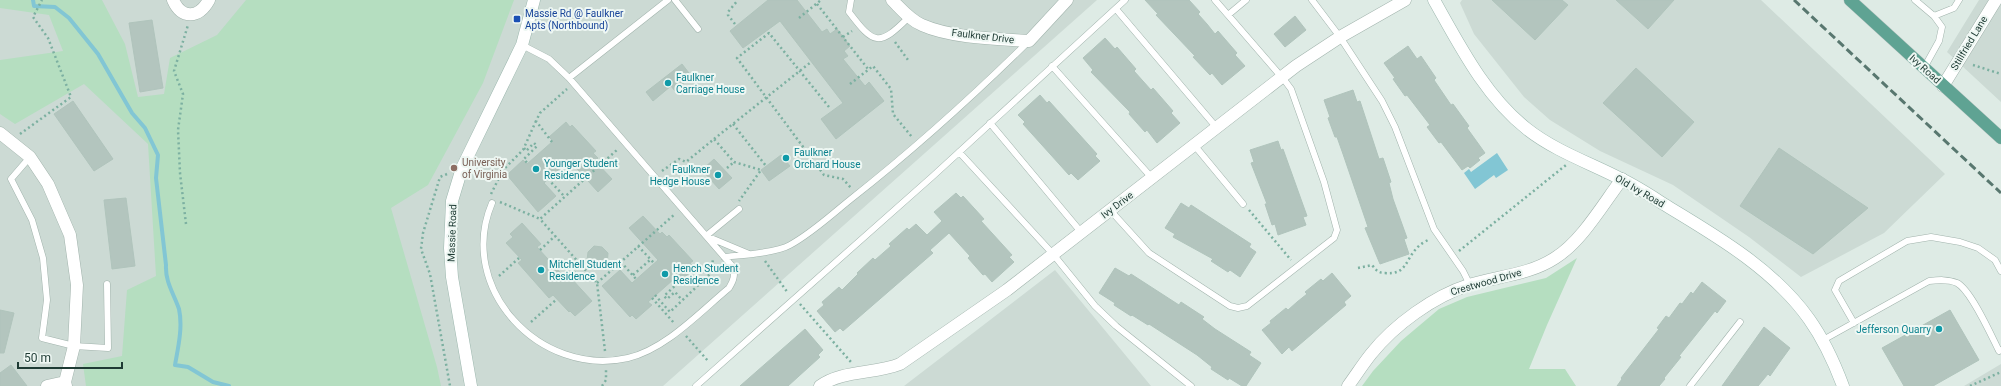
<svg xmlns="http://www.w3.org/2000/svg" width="2001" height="386" font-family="Roboto,sans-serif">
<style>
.built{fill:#ccdad4}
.green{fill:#b5dec0}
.water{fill:#82c6d4}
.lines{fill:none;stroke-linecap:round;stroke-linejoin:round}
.stream{stroke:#82c6d4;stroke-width:4}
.building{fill:#b3c5be;stroke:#b0c4bc}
.lane-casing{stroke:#a1b3ac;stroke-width:7}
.street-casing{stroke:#a1b3ac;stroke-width:13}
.secondary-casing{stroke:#9cb7ae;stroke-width:13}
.primary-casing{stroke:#c0c8c6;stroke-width:13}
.path{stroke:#7cb0a1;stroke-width:2.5;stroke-dasharray:2 3;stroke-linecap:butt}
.lane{stroke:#fff;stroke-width:6}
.street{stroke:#fff;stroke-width:12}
.secondary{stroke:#fff;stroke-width:12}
.primary{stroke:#5fa393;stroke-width:12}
.rail{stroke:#58776f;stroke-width:3;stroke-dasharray:8 4;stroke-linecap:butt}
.transit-dot{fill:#1a4fb4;stroke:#eef7f3;stroke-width:1.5}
.culture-dot{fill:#0f9aa8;stroke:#eef7f3;stroke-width:1.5}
.education-dot{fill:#8d6e63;stroke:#eef7f3;stroke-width:1.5}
.labels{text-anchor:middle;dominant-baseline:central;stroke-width:4;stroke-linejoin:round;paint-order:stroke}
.transit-label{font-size:10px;fill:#164399;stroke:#eef7f3;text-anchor:start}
.street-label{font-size:10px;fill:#1e3b34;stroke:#eef7f3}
.culture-label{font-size:10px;fill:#0d838f;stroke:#eef7f3;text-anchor:start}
.education-label{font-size:10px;fill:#785e54;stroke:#eef7f3;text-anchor:start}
</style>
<rect width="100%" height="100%" fill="#deebe5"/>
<path class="built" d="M 0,0 L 1097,0 L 663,386 L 0,386 Z
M 1462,0 L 1761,0 L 1945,174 L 1884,233 L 1801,277 L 1749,237 L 1673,185 L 1600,151 L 1550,120 L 1524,97 L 1474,34 L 1460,3 Z
M 1979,0 L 2001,0 L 2001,102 L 1947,52 Z
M 1055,270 L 1151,386 L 904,386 Z
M 2001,364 L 2001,386 L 1964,386 Z"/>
<path class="green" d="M 0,0 L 102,0 L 125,44 L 138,97 L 164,94 L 170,58 L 217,35 L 246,0 L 514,0 L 483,83 L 428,185 L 391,208 L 437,367 L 441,386 L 86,386 L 83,364 L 122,356 L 127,290 L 156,276 L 148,144 L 84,84 L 15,124 L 0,114 L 0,60 L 63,51 L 49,15 L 0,8 Z
M 1577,258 L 1547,325 L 1529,369 L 1565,369 L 1576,386 L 1362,386 L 1373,371 L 1401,341 L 1439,309 L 1467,297 L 1546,278 Z"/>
<path class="water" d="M 1497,153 L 1508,170 L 1496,178 L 1494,175 L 1475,189 L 1464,173 L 1469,169 L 1471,172 Z"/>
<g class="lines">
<path class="stream" d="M 33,0 L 34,6 L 55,7 L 69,18 L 98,54 L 132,113 L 145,128 L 158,155 L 156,178 L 166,265 C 165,282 174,294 179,309 C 183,327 178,348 175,365 L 188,367 L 213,382 L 229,386"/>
</g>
<path class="building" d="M 768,0 L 797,0 L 822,32 L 827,29 L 830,34 L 837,29 L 850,46 L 844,51 L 848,56 L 843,59 L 865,86 L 869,82 L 884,101 L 836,139 L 821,119 L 843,103 L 780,21 L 743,48 L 730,31 Z
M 1145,0 L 1189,0 L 1200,12 L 1198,14 L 1207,24 L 1215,34 L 1218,31 L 1237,53 L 1235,55 L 1245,66 L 1222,85 L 1212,73 L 1210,75 L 1193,57 L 1195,56 L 1156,15 L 1158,14 Z
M 1492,0 L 1562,0 L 1568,5 L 1535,40 Z
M 1616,0 L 1674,0 L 1648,29 Z
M 1295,16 L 1306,30 L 1285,47 L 1274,34 Z
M 152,20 L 163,88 L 140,92 L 129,23 Z
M 1105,38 L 1115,49 L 1117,47 L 1136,69 L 1134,71 L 1151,90 L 1153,88 L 1173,111 L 1171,113 L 1180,123 L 1157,143 L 1147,130 L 1145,132 L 1129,114 L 1130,112 L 1091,72 L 1093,70 L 1083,58 Z
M 1408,46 L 1417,59 L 1421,56 L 1436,78 L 1434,80 L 1451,105 L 1453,104 L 1469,126 L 1467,128 L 1485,153 L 1478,158 L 1480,160 L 1470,168 L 1468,166 L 1462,170 L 1441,142 L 1439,143 L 1427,127 L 1430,125 L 1407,95 L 1405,96 L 1393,79 L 1395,78 L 1384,63 Z
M 682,64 L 689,73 L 686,74 L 689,78 L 675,91 L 671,86 L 653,101 L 646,92 Z
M 1636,68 L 1694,122 L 1662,157 L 1603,103 Z
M 1353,90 L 1357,102 L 1360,101 L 1379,159 L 1383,158 L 1391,182 L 1389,183 L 1393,199 L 1407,238 L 1404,239 L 1409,254 L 1380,264 L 1365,228 L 1368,227 L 1343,154 L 1337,137 L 1335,137 L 1328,118 L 1330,117 L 1324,100 Z
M 1040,95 L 1047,103 L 1049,101 L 1097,154 L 1095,156 L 1100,161 L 1078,180 L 1071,173 L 1069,175 L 1023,124 L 1025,122 L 1018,115 Z
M 73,101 L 113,159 L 94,171 L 54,114 Z
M 566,122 L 570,127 L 572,125 L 596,151 L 593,153 L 598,158 L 595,161 L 612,179 L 598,192 L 569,160 L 544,183 L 556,196 L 538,212 L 507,175 L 523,160 L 527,164 L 553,141 L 549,137 Z
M 1278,141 L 1281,150 L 1283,149 L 1307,216 L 1303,217 L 1306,225 L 1278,235 L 1275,224 L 1272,225 L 1265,204 L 1267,204 L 1251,163 L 1254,162 L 1250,150 Z
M 1779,148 L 1868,208 L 1813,254 L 1740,206 Z
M 781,155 L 790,166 L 769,181 L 761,170 Z
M 714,159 L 732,178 L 719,189 L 702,170 Z
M 956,193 L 961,198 L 963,196 L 984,219 L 981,221 L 1012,255 L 1009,257 L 1014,262 L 992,282 L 985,274 L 983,275 L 968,258 L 970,256 L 949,233 L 930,250 L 933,253 L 843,331 L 840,328 L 835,332 L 817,311 L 824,305 L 822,302 L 839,287 L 842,290 L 858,274 L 857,273 L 873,258 L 875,260 L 891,246 L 889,244 L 907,228 L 909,230 L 916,224 L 927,235 L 942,221 L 934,212 Z
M 126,198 L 135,266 L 112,269 L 104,200 Z
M 1181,203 L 1189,208 L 1191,205 L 1251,244 L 1249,247 L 1256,252 L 1240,277 L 1230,270 L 1228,272 L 1211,261 L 1213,259 L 1173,237 L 1175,234 L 1165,228 Z
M 643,216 L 660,234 L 662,232 L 667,237 L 669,235 L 693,261 L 690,263 L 695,268 L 678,283 L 674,279 L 648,302 L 652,305 L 636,319 L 632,315 L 630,317 L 602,286 L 620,270 L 632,283 L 658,260 L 629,228 Z
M 522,223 L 541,244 L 537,247 L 567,280 L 570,277 L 592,301 L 575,316 L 570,311 L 569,312 L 553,295 L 549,298 L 518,263 L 522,260 L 506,243 L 513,237 L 510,234 Z
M 594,246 L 602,247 L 608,253 L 607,267 L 593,266 L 587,260 L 588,252 Z
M 1115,268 L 1129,276 L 1131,274 L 1179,305 L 1181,302 L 1204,317 L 1202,319 L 1215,329 L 1251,352 L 1249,355 L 1261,363 L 1246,386 L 1242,386 L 1229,378 L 1228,380 L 1211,369 L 1212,367 L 1197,355 L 1149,324 L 1148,325 L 1132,315 L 1131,316 L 1114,305 L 1115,303 L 1099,293 Z
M 1332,273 L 1351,296 L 1344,302 L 1346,305 L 1292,351 L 1289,347 L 1282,354 L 1262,330 L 1271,323 L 1270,321 L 1286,308 L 1288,310 L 1297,302 L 1307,294 L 1305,292 L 1321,279 L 1323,281 Z
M 1702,282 L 1726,301 L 1717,313 L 1715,311 L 1679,356 L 1681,357 L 1664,378 L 1665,379 L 1659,386 L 1617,386 L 1622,379 L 1621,378 L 1659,329 L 1657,328 L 1666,316 L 1669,318 L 1680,303 L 1682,304 L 1691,292 L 1693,294 Z
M 0,310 L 14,313 L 4,353 L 0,353 Z
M 1950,310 L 1979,360 L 1933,386 L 1904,386 L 1882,348 Z
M 1764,327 L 1790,348 L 1782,359 L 1770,376 L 1768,374 L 1758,386 L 1722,386 Z
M 805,329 L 823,350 L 818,355 L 820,357 L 788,386 L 740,386 Z
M 11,365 L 27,386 L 0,386 L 0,373 Z"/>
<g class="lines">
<g class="lane-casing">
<path id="lane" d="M 675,0 L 698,29
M 851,0 L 849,12 C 874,45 879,47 909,17
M 1312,0 L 1340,37 L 1382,101 L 1395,127 L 1434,229 L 1463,271 L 1470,285
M 1915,0 L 1934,16 L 1942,27 L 1939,41 L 1924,68
M 1116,9 L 1217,128
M 1228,15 L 1246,0
M 1934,16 L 1954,8 L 1959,0
M 1052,66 L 1152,178
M 569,78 L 668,0
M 990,123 L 1081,232
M 1195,146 L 1243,204
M 959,152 L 1053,254 L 1095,306 L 1116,326 L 1191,386
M 30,157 L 11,179 L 32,220 L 43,258 L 47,300 L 42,338 L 74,346 L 108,348 L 107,284
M 492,203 C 456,288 540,378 628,358 C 666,349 700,312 729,288 C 734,280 735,275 733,267 L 569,78 L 549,59 L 522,45
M 739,209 L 706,236 L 749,254
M 1110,210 L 1149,253 L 1230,306 L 1238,308 L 1247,306 L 1334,238 L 1337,230 L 1324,182 L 1291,89 L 1285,81 L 1215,0
M 724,257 C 741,255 776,253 790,245 C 812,233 831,215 851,199 C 912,151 972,97 1028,42
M 1854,323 L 1835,290 L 1839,281 L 1907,241 L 1931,237 L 1960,242 L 1978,248 L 1995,260 L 2001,271
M 1823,340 L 1929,281 C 1938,280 1948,279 1957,283 C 1971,290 1991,335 1999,351 L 2001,350
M 696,386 L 933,176 L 1125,0
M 1690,386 L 1740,322"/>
</g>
<g class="street-casing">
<path id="street" d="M 173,0 C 182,20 199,18 209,0
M 892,0 C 901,9 910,20 922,25 C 951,38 998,39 1029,41 L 1067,0
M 1943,86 L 1996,0
M 0,133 L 30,157 L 48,184 L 70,235 L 77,285 L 74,346 L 65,382 L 66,386
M 47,386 L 65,382
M 820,386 C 842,370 875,374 900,364 L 1007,290 L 1296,66 L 1340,37 L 1405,0
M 1348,386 C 1356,375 1363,364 1371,354 C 1394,325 1434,296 1469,285 C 1498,276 1529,275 1555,258 C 1582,241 1603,204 1622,179"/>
</g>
<g class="secondary-casing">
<path id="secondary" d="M 1434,0 C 1460,46 1485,96 1527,129 C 1555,151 1590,163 1621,179 C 1638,187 1654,198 1670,208 C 1720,238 1775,271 1809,319 C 1824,340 1834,362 1843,386
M 471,386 L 452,277 L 450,248 L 452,201 L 462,168 L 522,45 L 534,0"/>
</g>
<g class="primary-casing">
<path id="primary" d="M 1850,0 L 2001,138"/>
</g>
<path class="path" d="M 817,4 L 868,69
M 799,18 L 821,0
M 735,24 L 728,15 L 728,12 L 738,0
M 843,37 L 852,31
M 895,42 L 908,60
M 1973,65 L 2001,74
M 850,84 L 873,66 L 891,89 L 893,114 L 912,137
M 829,107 L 769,33 L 737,58 L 824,175 L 843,179 L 851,188
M 733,124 L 766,166
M 20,134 L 71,97 L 48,38 L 33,17 L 42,0
M 714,139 L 811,62
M 552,142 L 536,121 L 540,113 L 567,89
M 524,148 L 526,151 L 534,143 L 537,146 L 524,159 L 528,164
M 727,168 L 734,162
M 662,171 L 679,159 L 686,162 L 714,139 L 734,162 L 761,170 L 739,201
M 447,174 L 440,177 L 423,233 L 421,249 L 430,274 L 450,386
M 548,179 L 565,197
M 491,194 L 503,170 L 523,150 L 536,121
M 500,202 L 540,219
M 1249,210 L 1291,260
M 186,224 L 180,173 L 178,130 L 183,94 L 174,71 L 188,25
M 638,246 L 654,263
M 540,250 L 555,236
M 1459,251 L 1566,165
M 765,261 L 788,293
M 621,262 L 636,279
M 1358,268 L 1372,265 C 1376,270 1378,273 1385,273 C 1407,275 1405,260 1417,248 C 1420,244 1426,241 1430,239
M 633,275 L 650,260
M 499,276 L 519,258
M 566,279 L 581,265
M 597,283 L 675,214
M 678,283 L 664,296 L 667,299 L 675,292 L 682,300
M 655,295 L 670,312 L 710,274 L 712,269 L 713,258
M 652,298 L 674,323
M 800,304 L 851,362
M 531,322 L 557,299
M 686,336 L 709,362
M 605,351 L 597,283 L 540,219 L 618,149
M 602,386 L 606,380 L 606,370
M 1970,386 L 2001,372"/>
<use href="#lane" class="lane"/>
<use href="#street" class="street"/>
<use href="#secondary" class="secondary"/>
<use href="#primary" class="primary"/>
<path class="rail" d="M 1794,0 L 2001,193"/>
</g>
<rect class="transit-dot" x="513" y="15" width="8" height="8" rx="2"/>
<g class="culture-dot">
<circle cx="668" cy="83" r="4"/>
<circle cx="786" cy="158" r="4"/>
<circle cx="536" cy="169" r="4"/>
<circle cx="718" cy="175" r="4"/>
<circle cx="541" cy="270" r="4"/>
<circle cx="665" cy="274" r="4"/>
<circle cx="1939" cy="329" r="4"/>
</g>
<circle class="education-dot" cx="454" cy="168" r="4"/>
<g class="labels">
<g class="transit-label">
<text x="525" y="13">Massie Rd @ Faulkner<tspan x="525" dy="12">Apts (Northbound)</tspan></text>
</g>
<g class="street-label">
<text transform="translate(983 36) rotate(7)">Faulkner Drive</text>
<text transform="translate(1969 43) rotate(-59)">Stillfried Lane</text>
<text transform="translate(1925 69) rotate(42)">Ivy Road</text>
<text transform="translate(1640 191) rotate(30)">Old Ivy Road</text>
<text transform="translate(1117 205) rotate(-37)">Ivy Drive</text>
<text transform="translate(452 233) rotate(-88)">Massie Road</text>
<text transform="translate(1486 282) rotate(-16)">Crestwood Drive</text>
</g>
<g class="culture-label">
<text x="676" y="77">Faulkner<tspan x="676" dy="12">Carriage House</tspan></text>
<text x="794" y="152">Faulkner<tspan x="794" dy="12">Orchard House</tspan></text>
<text x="544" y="163">Younger Student<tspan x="544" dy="12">Residence</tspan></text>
<text x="710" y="169" text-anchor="end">Faulkner<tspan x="710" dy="12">Hedge House</tspan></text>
<text x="549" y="264">Mitchell Student<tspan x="549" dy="12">Residence</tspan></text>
<text x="673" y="268">Hench Student<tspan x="673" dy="12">Residence</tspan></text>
<text x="1931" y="329" text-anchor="end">Jefferson Quarry</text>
</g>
<g class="education-label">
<text x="462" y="162">University<tspan x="462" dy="12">of Virginia</tspan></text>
</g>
</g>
<path d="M18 362v6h104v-6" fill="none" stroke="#1e3b34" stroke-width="2"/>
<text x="24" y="362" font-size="12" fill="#1e3b34" stroke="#eef7f3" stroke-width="3" paint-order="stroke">50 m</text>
</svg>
